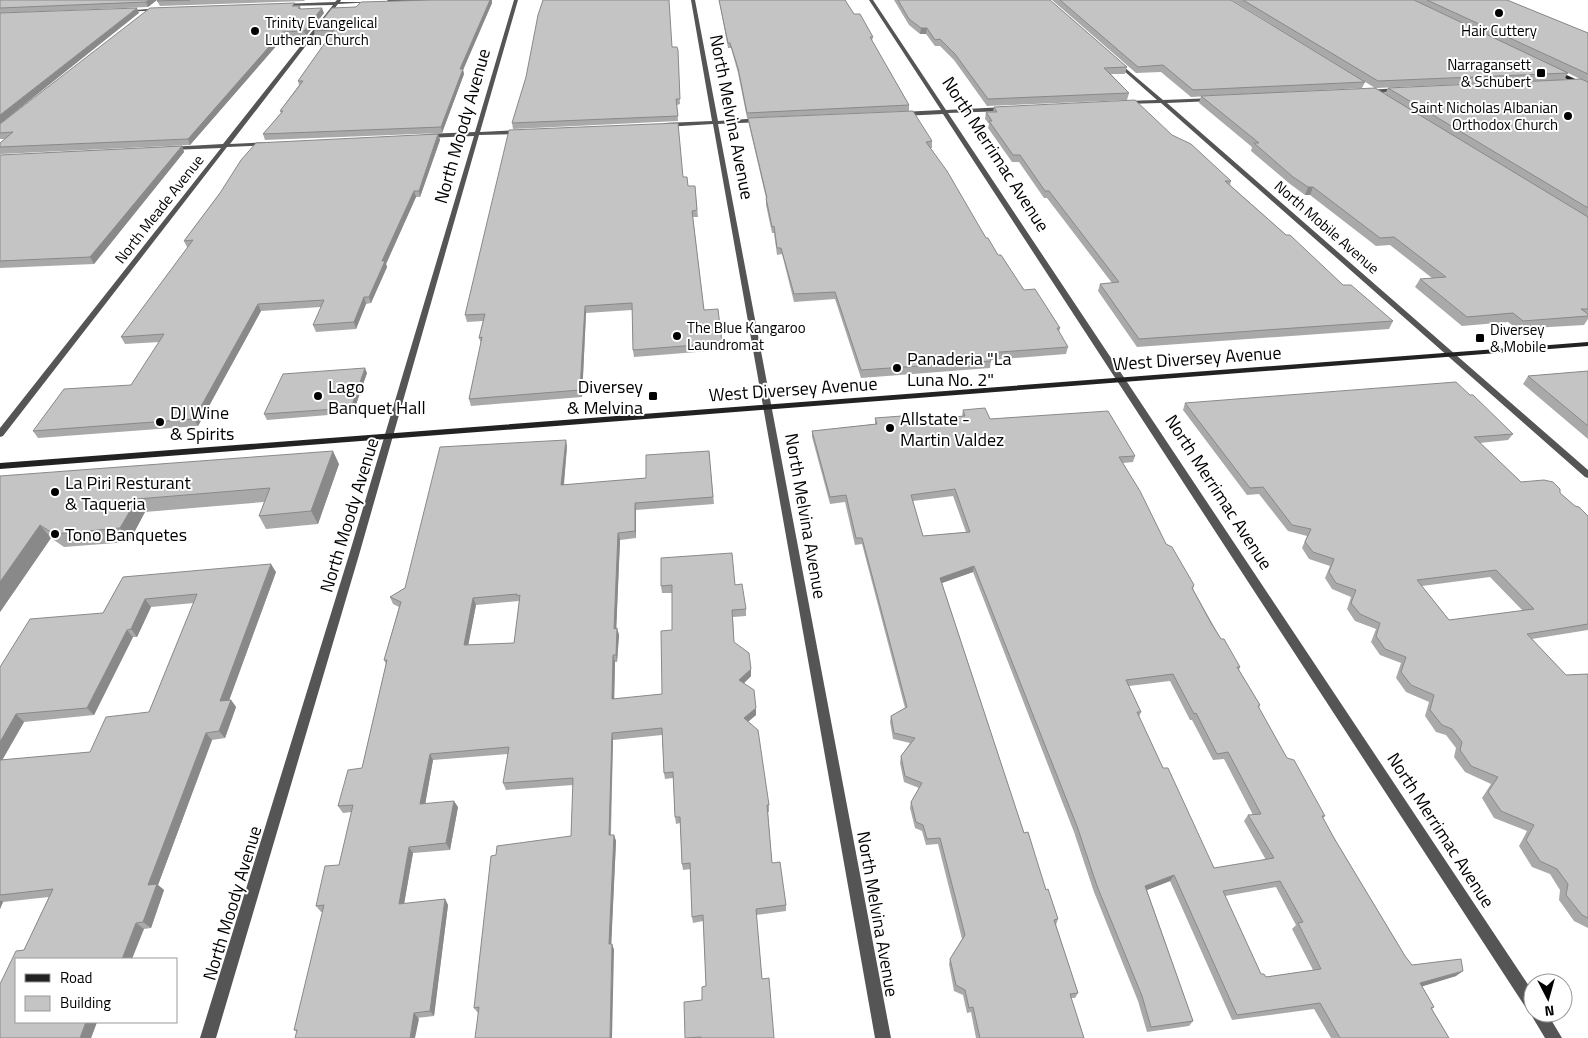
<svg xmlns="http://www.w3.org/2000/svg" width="1588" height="1038" font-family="'Titillium Web',sans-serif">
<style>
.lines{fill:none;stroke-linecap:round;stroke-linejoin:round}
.street{fill:#555;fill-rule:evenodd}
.secondary{fill:#222;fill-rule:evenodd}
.wall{fill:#a9a9a9;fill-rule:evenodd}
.shaded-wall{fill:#898989}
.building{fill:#c4c4c4;stroke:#898989;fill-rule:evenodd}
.poi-dot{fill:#000;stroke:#fff;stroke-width:2}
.labels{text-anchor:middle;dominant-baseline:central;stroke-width:4;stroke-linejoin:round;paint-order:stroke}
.far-poi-label{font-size:15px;fill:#000;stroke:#fff;text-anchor:start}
.far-street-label{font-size:15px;fill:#000;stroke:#fff}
.street-label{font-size:18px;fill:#000;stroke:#fff}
.poi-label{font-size:18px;fill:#000;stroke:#fff;text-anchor:start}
</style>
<rect width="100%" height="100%" fill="#fff"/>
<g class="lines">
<path class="street" d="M 337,0 L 341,0 L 340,2 L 374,2 L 338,4 L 230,144 L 269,142 L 271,143 L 271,145 L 227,147 L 3,436 L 0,437 L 0,428 L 221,148 L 171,150 L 168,148 L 169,147 L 223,144 L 333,5 L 282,6 L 281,4 L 335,2 Z
M 388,0 L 430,0 L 389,2 L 387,1 Z
M 514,0 L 518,0 L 480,132 L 521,130 L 524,132 L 521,134 L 479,135 L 359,555 L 216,1038 L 200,1038 L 349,555 L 474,136 L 426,138 L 423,136 L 426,134 L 475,132 Z
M 691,0 L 695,0 L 718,121 L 761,118 L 764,120 L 761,122 L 718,124 L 891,1038 L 875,1038 L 713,124 L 665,127 L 662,125 L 665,123 L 712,121 Z
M 869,0 L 873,0 L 946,110 L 1005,107 L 1008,109 L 1005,111 L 948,113 L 1533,992 L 1533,1013 L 1547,1013 L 1562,1038 L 1545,1038 L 1530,1013 L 1528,1011 L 943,114 L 902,116 L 899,114 L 902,112 L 941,110 Z
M 160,8 L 162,10 L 125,12 L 123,11 Z
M 1117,61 L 1163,100 L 1215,98 L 1216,99 L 1213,101 L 1167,103 L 1588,470 L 1588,478 L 1585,477 L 1161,103 L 1123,104 L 1122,103 L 1125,101 L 1157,100 L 1115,63 Z
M 1400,88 L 1402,91 L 1367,94 L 1364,92 L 1367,90 Z"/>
<path class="secondary" d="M 1552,70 L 1556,70 L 1588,85 L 1588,89 L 1552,72 Z
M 1588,342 L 1588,346 L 0,469 L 0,463 Z"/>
</g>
<path class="wall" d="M 0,0 L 157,0 L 148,7 L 0,13 Z
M 159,0 L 305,0 L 304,1 L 160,6 L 157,1 Z
M 719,0 L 845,0 L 854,14 L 873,37 L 872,41 L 909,105 L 909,111 L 747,118 L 738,73 L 731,48 L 728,48 Z
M 894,0 L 1050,0 L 1127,67 L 1125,74 L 1111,74 L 1129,93 L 1127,100 L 987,106 L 954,60 L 940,46 L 935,46 L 926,34 L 920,34 L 909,25 Z
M 1052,0 L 1231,0 L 1365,82 L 1362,88 L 1191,97 L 1161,72 L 1136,73 Z
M 1232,0 L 1507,0 L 1588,33 L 1588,319 L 1584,325 L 1517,329 L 1508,322 L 1462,326 L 1415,287 L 1420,279 L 1432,278 L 1390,245 L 1376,246 L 1310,195 L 1305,195 L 1290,184 L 1251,151 L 1252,147 L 1199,103 L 1201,96 L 1375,88 ZM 1568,73 L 1580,79 L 1388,88 L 1385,94 L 1376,88 L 1564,80 Z
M 492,3 L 463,70 L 464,74 L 442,133 L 265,140 L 263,134 L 281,113 L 280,111 L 299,85 L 298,81 L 330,36 L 315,36 L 314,31 Z
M 297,6 L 300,6 L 301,9 L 324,13 L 306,36 L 284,37 L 190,145 L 0,154 L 0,143 L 5,139 L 0,139 L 0,124 Z
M 672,47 L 677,47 L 680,104 L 677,105 L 678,121 L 513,129 L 512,123 Z
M 994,107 L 1172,135 L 1231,181 L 1230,185 L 1343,285 L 1393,321 L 1389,329 L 1137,347 L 1098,291 L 1100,284 L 1112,283 L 1047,198 L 1044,198 L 1019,162 L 1012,162 L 988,128 L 989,124 L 985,119 L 986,112 L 993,112 Z
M 748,118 L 932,141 L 932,148 L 930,148 L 986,238 L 998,255 L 1024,290 L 1060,328 L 1059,332 L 1068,347 L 1066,354 L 991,360 L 990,368 L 861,378 L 835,299 L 794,302 L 782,254 L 777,255 L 774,233 L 772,233 L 766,205 L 766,198 L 749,125 Z
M 438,134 L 440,140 L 420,197 L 416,197 L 386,264 L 387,267 L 371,303 L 366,304 L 356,329 L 316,332 L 313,325 L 321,307 L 261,311 L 198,426 L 38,438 L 33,431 L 131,385 L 160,342 L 125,344 L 121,337 L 188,247 L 187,247 L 184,241 L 220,193 Z
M 182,146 L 184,152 L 94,264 L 0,268 L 0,155 Z
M 683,177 L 688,186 L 695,186 L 698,217 L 693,217 L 704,310 L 722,343 L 722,350 L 634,357 L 633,350 L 632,310 L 586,313 L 582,397 L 471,406 L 469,399 L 481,343 L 479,338 L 483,321 L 467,322 L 465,315 Z
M 1588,371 L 1588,439 L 1523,384 L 1528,376 Z
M 367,373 L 353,413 L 267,420 L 264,414 Z
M 1185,403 L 1513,434 L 1508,440 L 1480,443 L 1521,482 L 1560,493 L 1575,506 L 1588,516 L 1588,630 L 1532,639 L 1566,675 L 1588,674 L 1588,928 L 1574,921 L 1559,900 L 1560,890 L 1550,874 L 1532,867 L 1519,846 L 1527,831 L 1494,818 L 1482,798 L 1491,784 L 1465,772 L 1454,757 L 1456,748 L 1446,735 L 1436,732 L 1425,716 L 1429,702 L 1406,692 L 1396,678 L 1401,663 L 1380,655 L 1371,642 L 1376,629 L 1355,621 L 1347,609 L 1351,597 L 1332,589 L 1325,578 L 1330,566 L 1309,559 L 1302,548 L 1307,536 L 1288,531 L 1259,494 L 1247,495 L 1183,410 ZM 1490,577 L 1523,611 L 1449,620 L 1422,586 Z
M 963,410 L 990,419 L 1135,456 L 1133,462 L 1123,463 L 1166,544 L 1194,585 L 1193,589 L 1221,639 L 1240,667 L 1239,670 L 1260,705 L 1259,708 L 1287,758 L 1325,816 L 1323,818 L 1334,838 L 1405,956 L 1412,965 L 1456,976 L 1422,986 L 1434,1007 L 1432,1009 L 1449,1038 L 1331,1038 L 1314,1009 L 1232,1020 L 1170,881 L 1147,890 L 1193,1021 L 1189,1026 L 1147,1032 L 1138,1001 L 1094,892 L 1074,832 L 973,572 L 942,583 L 1024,833 L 1046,890 L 1058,919 L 1056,925 L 1078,993 L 1075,998 L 1071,998 L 1084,1038 L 976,1038 L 971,1012 L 967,1013 L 963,995 L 954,991 L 949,964 L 950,959 L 962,939 L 938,844 L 926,845 L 922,831 L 915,828 L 910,808 L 911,802 L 919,788 L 904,782 L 900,763 L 901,756 L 910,743 L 893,739 L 890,722 L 891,716 L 905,708 L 862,544 L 855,545 L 845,502 L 830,504 L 812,437 L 812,431 L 875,424 L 875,418 L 903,421 L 962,416 ZM 953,496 L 966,532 L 923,536 L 913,501 ZM 1170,681 L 1190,720 L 1192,720 L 1213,760 L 1224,759 L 1253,815 L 1248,815 L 1244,821 L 1266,860 L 1214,868 L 1163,768 L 1139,717 L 1141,712 L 1129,686 ZM 1276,887 L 1296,925 L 1292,929 L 1313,970 L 1266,977 L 1261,974 L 1225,896 Z
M 567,446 L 564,485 L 646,478 L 709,451 L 714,504 L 636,510 L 636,538 L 620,540 L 616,629 L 617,628 L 619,635 L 617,662 L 615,662 L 614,699 L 662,694 L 672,630 L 672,593 L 662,593 L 661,586 L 661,558 L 735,585 L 746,609 L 746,616 L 733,617 L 734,642 L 751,676 L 744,683 L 756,715 L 748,722 L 769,805 L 769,812 L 768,812 L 772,863 L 786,905 L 786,911 L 756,915 L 762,979 L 774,1038 L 685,1038 L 702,1000 L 706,986 L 703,921 L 693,923 L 692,917 L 691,869 L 683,870 L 682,864 L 680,823 L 676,824 L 675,817 L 673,778 L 665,779 L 664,773 L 662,735 L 613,740 L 611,835 L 614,835 L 616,841 L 611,944 L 612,944 L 614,950 L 478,1013 L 474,1008 L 496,855 L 571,836 L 573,785 L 506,790 L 503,783 L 508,754 L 433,760 L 425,804 L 458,807 L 450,850 L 413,853 L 404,904 L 445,899 L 448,905 L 434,1016 L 297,1032 L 294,1030 L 323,912 L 321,912 L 316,906 L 339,865 L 352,812 L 343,813 L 338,806 L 362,768 L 386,664 L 384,660 L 399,607 L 393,604 L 390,597 L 405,588 ZM 519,601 L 519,603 L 514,643 L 468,645 L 476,605 Z
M 339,464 L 318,524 L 266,529 L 259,516 L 264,502 L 145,512 L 129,542 L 64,547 L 51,538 L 0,612 L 0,476 Z
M 276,572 L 229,700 L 231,700 L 236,707 L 225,738 L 212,740 L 158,885 L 164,890 L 151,928 L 144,929 L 16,1022 L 97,1022 L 91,1038 L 0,1038 L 24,950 L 49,897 L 3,902 L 0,909 L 0,667 L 103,613 L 123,577 ZM 194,603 L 149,712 L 90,752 L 2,760 L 24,722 L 94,715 L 133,637 L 137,637 L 151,607 Z"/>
<path class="shaded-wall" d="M 149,0 L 157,0 L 148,7 L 146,2 Z
M 490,0 L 492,0 L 492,3 L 463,70 L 464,74 L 442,133 L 441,127 L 460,69 Z
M 137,8 L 139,13 L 0,124 L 0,115 Z
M 322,8 L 324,13 L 306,36 L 304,31 Z
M 921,28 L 927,28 L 926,34 L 920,34 Z
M 282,32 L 284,37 L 190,145 L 188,139 Z
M 438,134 L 440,140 L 420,197 L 419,191 Z
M 182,146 L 184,152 L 94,264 L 90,257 Z
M 1308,187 L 1313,187 L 1310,195 L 1305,195 Z
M 414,191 L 416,197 L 386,264 L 387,267 L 371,303 L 369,297 L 382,261 Z
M 364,297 L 366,304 L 356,329 L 354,322 Z
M 258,304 L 261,311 L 198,426 L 194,419 Z
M 585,306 L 586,313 L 582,397 L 580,390 Z
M 365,368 L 367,373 L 353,413 L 351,408 Z
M 566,440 L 567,446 L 563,492 L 561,485 Z
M 333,451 L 339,464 L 318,524 L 311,511 Z
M 137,499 L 145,512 L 129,542 L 120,528 Z
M 635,503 L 636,510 L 636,538 L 635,531 Z
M 40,525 L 51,538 L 0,612 L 0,582 Z
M 618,533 L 620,540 L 616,636 L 614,629 Z
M 271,564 L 276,572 L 226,709 L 220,701 Z
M 974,566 L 973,572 L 939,584 L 940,578 Z
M 473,598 L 476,605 L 467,652 L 464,645 Z
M 145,599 L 151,607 L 137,637 L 131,629 Z
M 617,628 L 619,635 L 617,662 L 616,655 Z
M 127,630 L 133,637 L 94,715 L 87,708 Z
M 613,655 L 615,662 L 614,706 L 612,699 Z
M 751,669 L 751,676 L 740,687 L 739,680 Z
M 231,700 L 236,707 L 225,738 L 219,731 Z
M 756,708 L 756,715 L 744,725 L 744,718 Z
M 16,714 L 24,722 L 0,764 L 0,742 Z
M 206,733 L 212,740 L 158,885 L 164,890 L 151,928 L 143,922 L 148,885 Z
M 612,733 L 613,740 L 610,842 L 609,835 Z
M 430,754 L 433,760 L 424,811 L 420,804 Z
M 454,801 L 458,807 L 450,850 L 446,843 Z
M 614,835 L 616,841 L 611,950 L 609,944 Z
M 409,847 L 413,853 L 403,910 L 399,904 Z
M 1174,875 L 1170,881 L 1142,892 L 1145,886 Z
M 445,899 L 448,905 L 434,1016 L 430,1011 Z
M 0,900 L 3,902 L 0,909 Z
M 136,923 L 144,929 L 132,959 L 122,959 Z
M 612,944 L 614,950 L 612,1038 L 610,1038 Z
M 1463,971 L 1456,976 L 1414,989 L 1420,983 Z
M 414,1013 L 419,1019 L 415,1038 L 410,1038 Z
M 86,1022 L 97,1022 L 91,1038 L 80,1038 Z"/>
<path class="building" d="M 0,0 L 149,0 L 146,2 L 0,8 Z
M 159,0 L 190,0 L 157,1 Z
M 432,0 L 490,0 L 460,69 L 463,69 L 441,127 L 263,134 L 283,111 L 280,111 L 303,81 L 298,81 L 334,30 L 314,31 L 332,8 L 356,7 L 361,2 Z
M 543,0 L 669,0 L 672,47 L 677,47 L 678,50 L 680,99 L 676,99 L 678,116 L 512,123 L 526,77 L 538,15 Z
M 719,0 L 845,0 L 854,14 L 860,14 L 873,37 L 870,37 L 909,105 L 747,113 L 738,68 L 730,43 L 728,43 Z
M 898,0 L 1050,0 L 1127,67 L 1104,68 L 1129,93 L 988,99 L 955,54 L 940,39 L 935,40 L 927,28 L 921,28 L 909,19 Z
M 1060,0 L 1231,0 L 1365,82 L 1193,90 L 1163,65 L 1138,67 Z
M 1243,0 L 1414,0 L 1568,73 L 1378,81 Z
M 1427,0 L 1507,0 L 1588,33 L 1588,74 Z
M 295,3 L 292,6 L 300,6 L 298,8 L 301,9 L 322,8 L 304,31 L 282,32 L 188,139 L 0,147 L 0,143 L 13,132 L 0,133 L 0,124 L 150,8 Z
M 137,8 L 0,115 L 0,13 Z
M 1581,79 L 1588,82 L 1588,208 L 1388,88 Z
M 1375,88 L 1588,217 L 1588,309 L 1581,309 L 1588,314 L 1588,316 L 1523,321 L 1513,313 L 1467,317 L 1420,279 L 1446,277 L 1394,237 L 1380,238 L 1313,187 L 1308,187 L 1293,177 L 1254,143 L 1259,143 L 1201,96 Z
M 1135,100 L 1172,135 L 1191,144 L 1231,181 L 1225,181 L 1286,235 L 1290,235 L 1343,285 L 1351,285 L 1393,321 L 1139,339 L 1100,284 L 1119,282 L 1049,191 L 1045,191 L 1020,155 L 1013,155 L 989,121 L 992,121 L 986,112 L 997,112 L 994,107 Z
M 913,111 L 932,141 L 926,142 L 947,171 L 986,238 L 988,238 L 998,255 L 1001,255 L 1024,290 L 1035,289 L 1060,328 L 1057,328 L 1068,347 L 987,353 L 991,361 L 861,370 L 835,292 L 794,294 L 781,248 L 777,248 L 774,226 L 772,227 L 766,198 L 767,198 L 748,118 Z
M 678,123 L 683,177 L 687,177 L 688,186 L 695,186 L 697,210 L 692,211 L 704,310 L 718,309 L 722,343 L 633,350 L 632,303 L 585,306 L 580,390 L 469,399 L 482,337 L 479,338 L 485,314 L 465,315 L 509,130 Z
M 438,134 L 419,191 L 414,191 L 382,261 L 385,261 L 369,297 L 364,297 L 354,322 L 313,325 L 324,300 L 258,304 L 194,419 L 33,431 L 64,389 L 131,385 L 164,334 L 121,337 L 193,240 L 184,241 L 220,193 L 241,160 L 256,143 Z
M 182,146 L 90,257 L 0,261 L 0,155 Z
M 365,368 L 351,408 L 264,414 L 283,374 Z
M 1588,371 L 1588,426 L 1528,376 Z
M 1456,382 L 1470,395 L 1473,395 L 1513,434 L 1474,437 L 1521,482 L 1544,480 L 1553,482 L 1560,489 L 1560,493 L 1575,506 L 1579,507 L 1588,516 L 1588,624 L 1527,634 L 1566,675 L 1588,674 L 1588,918 L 1582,915 L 1566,895 L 1568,884 L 1557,869 L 1540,861 L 1526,840 L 1534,825 L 1501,811 L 1488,792 L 1498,777 L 1471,766 L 1460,750 L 1462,742 L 1452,729 L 1442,725 L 1430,710 L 1434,695 L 1411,685 L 1401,672 L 1406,657 L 1385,649 L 1376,636 L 1380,623 L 1360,614 L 1351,603 L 1356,590 L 1336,583 L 1329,572 L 1334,559 L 1313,552 L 1305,542 L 1311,529 L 1292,525 L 1263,487 L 1250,488 L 1185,403 ZM 1496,570 L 1534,609 L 1449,620 L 1417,580 Z
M 985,408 L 990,419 L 1108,411 L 1135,456 L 1119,457 L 1140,491 L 1166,544 L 1172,547 L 1194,585 L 1192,588 L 1211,623 L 1221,639 L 1224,639 L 1240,667 L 1237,667 L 1260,705 L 1258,706 L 1287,758 L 1294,760 L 1325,816 L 1322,816 L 1334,838 L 1405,956 L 1412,965 L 1461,959 L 1463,971 L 1420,983 L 1434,1007 L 1431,1008 L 1449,1038 L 1340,1038 L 1320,1003 L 1237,1015 L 1174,875 L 1145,886 L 1193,1021 L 1151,1027 L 1142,996 L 1097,886 L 1077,826 L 974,566 L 940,578 L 1024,833 L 1028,832 L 1046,890 L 1048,889 L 1058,919 L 1054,920 L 1078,993 L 1070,994 L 1084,1038 L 980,1038 L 973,1007 L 969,1008 L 965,990 L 956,985 L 950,959 L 965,935 L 940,838 L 927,839 L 923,825 L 916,822 L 911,802 L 922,783 L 905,776 L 901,756 L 915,738 L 894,733 L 891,716 L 907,707 L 862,538 L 856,538 L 846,495 L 830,497 L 812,431 L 877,424 L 875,418 L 902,416 L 903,421 L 965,416 L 963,410 ZM 955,489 L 970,532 L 923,536 L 911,495 ZM 1173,674 L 1194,714 L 1196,713 L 1217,754 L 1228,752 L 1261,814 L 1248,815 L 1274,858 L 1214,868 L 1168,768 L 1163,768 L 1137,712 L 1141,712 L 1126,680 ZM 1280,881 L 1303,922 L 1298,923 L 1321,969 L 1266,977 L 1264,974 L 1261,974 L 1223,891 Z
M 566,440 L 561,485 L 646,478 L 646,455 L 709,451 L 713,497 L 635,503 L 635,531 L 618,533 L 614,629 L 617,628 L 616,655 L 613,655 L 612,699 L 662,694 L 661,631 L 672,630 L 672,585 L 661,586 L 661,558 L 732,553 L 735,585 L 742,584 L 746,609 L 732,610 L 734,642 L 749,653 L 751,669 L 739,680 L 754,690 L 756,708 L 744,718 L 758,730 L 769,805 L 767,805 L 772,863 L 780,862 L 786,905 L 756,909 L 762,979 L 769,978 L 774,1038 L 701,1038 L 701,1037 L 685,1038 L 684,1002 L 702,1000 L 702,987 L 706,986 L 703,915 L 692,917 L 690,863 L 682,864 L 680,817 L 675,817 L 673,772 L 664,773 L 662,728 L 612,733 L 609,835 L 614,835 L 609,944 L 612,944 L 610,1038 L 475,1038 L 479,1007 L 474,1008 L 491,856 L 496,855 L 497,846 L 571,836 L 573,778 L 503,783 L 509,747 L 430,754 L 420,804 L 454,801 L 446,843 L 409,847 L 399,904 L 445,899 L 430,1011 L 414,1013 L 410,1038 L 295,1038 L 297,1030 L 294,1030 L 324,905 L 316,906 L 325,866 L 339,865 L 353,805 L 338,806 L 348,770 L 362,768 L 387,660 L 384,660 L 401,602 L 390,597 L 405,588 L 440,447 ZM 517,594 L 517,596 L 520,595 L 514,643 L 464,645 L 473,598 Z
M 333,451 L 311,511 L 259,516 L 270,488 L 137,499 L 120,528 L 54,534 L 40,525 L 0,582 L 0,476 Z
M 271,564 L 220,701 L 231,700 L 219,731 L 206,733 L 148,885 L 157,884 L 143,922 L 136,923 L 122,959 L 16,959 L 16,1022 L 86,1022 L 80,1038 L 0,1038 L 0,984 L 16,951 L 24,950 L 53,889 L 0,895 L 0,760 L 90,752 L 106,717 L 149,712 L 197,594 L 145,599 L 131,629 L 127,630 L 87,708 L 16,714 L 0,742 L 0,667 L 30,619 L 103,613 L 123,577 Z"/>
<g class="poi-dot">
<circle cx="1499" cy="13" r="5"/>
<circle cx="255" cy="31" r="5"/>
<rect x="1536" y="68" width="10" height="10" rx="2.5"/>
<circle cx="1568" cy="116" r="5"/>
<circle cx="677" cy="336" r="5"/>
<rect x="1475" y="333" width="10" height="10" rx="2.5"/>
<circle cx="897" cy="368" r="5"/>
<circle cx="318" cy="396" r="5"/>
<rect x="648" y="391" width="10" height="10" rx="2.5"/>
<circle cx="160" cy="422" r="5"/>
<circle cx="890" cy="428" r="5"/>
<circle cx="55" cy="492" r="5"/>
<circle cx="55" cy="534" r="5"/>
</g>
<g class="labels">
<g class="far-poi-label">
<text x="265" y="22">Trinity Evangelical<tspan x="265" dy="17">Lutheran Church</tspan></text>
<text x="1499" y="30" text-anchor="middle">Hair Cuttery</text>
<text x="1531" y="64" text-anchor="end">Narragansett<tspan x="1531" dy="17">&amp; Schubert</tspan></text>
<text x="1558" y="107" text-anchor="end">Saint Nicholas Albanian<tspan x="1558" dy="17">Orthodox Church</tspan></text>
<text x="687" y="327">The Blue Kangaroo<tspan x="687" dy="17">Laundromat</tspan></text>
<text x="1490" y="329">Diversey<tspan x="1490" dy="17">&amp; Mobile</tspan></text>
</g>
<g class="far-street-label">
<text transform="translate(159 209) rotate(-52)">North Meade Avenue</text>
<text transform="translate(1327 227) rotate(41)">North Mobile Avenue</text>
</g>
<g class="street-label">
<text transform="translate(732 117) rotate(79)">North Melvina Avenue</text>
<text transform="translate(462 126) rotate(-74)">North Moody Avenue</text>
<text transform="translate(996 154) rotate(57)">North Merrimac Avenue</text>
<text transform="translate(1197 358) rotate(-4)">West Diversey Avenue</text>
<text transform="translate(793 389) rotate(-4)">West Diversey Avenue</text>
<text transform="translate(1219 492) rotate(57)">North Merrimac Avenue</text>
<text transform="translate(349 515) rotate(-73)">North Moody Avenue</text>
<text transform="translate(806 516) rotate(80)">North Melvina Avenue</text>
<text transform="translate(1441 830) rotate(57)">North Merrimac Avenue</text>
<text transform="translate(232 903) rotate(-73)">North Moody Avenue</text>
<text transform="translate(878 914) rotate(80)">North Melvina Avenue</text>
</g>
<g class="poi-label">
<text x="907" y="358">Panaderia "La<tspan x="907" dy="21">Luna No. 2"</tspan></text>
<text x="328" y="386">Lago<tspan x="328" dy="21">Banquet Hall</tspan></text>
<text x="643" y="386" text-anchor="end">Diversey<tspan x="643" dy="21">&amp; Melvina</tspan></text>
<text x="170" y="412">DJ Wine<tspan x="170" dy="21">&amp; Spirits</tspan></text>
<text x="900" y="418">Allstate -<tspan x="900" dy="21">Martin Valdez</tspan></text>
<text x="65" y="482">La Piri Resturant<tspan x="65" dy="21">&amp; Taqueria</tspan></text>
<text x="65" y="534">Tono Banquetes</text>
</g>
</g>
<rect x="15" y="958" width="162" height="65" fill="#ffffff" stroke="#999999"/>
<rect x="25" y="974" width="25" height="8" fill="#222222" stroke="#999999"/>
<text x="60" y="983" font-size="15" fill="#000000">Road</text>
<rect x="25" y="996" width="25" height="15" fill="#c4c4c4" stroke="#999999"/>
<text x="60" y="1008" font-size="15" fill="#000000">Building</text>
<g transform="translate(1548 998) rotate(174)"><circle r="24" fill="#ffffff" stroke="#999999"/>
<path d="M0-4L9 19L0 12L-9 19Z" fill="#000000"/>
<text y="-8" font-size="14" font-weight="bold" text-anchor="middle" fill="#000000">N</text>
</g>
</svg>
